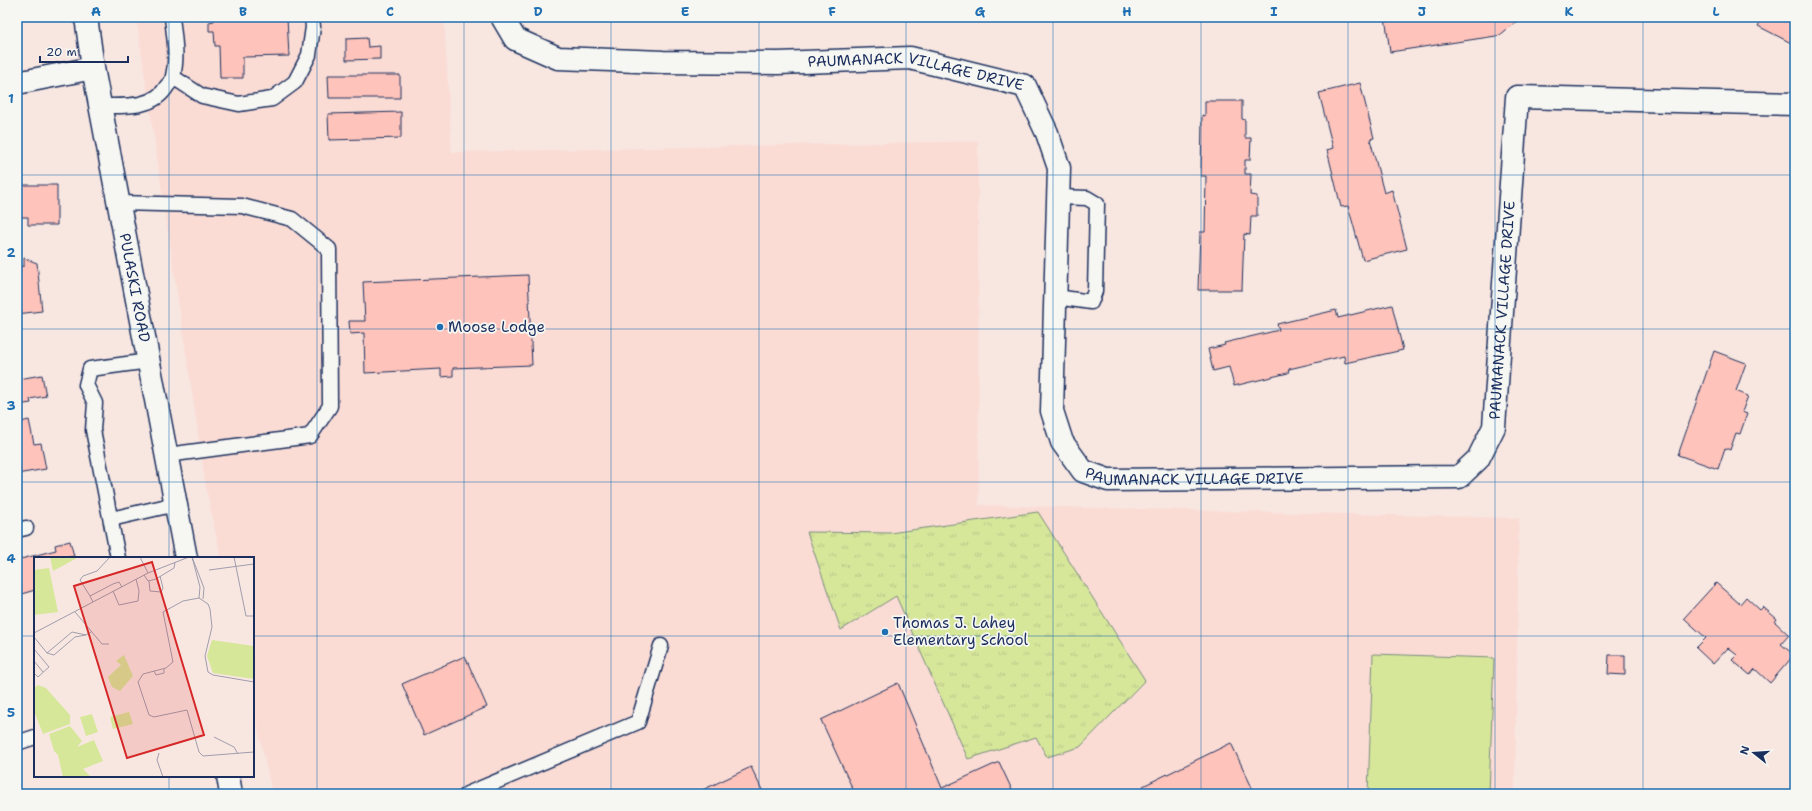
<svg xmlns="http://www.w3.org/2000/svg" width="1812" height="811" font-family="'Shantell Sans',sans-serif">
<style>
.built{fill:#fadcd5}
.grass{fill:#d7e79a;stroke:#798b7c}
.park{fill:url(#park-tufts);stroke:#798b7c}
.building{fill:#fec3ba;stroke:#1b2f5e}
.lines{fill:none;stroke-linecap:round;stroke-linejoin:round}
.service-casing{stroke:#1b2f5e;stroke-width:17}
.minor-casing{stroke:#1b2f5e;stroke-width:25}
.secondary-casing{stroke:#1b2f5e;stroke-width:25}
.service{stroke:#f6f6f2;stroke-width:14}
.minor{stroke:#f6f6f2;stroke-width:22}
.secondary{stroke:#f6f6f2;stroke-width:22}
.grid{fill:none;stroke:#1f6fb2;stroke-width:1;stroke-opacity:0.55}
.poi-dot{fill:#1f6fb2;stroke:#f6f6f2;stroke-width:1.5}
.labels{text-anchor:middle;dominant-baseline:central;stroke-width:3.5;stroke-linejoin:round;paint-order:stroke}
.street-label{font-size:15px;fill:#1b2f5e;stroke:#f6f6f2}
.poi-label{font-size:15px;fill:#1b2f5e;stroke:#f6f6f2;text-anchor:start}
.inset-road{fill:none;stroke:#a09dad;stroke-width:1}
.view{fill:#d62828;fill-opacity:0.15;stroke:#d62828;stroke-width:2}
.inset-edge{fill:none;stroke:#1b2f5e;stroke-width:2}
.neatline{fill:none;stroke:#1f6fb2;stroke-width:1.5}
.grid-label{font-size:13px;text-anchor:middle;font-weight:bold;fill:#1f6fb2}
</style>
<defs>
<pattern id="park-tufts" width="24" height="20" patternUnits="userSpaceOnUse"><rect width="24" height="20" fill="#d7e79a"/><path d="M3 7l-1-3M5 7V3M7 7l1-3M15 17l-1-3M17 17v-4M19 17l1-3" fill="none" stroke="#b8c687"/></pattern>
</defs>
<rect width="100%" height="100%" fill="#f8e7e1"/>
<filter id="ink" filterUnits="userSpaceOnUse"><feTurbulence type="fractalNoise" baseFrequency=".025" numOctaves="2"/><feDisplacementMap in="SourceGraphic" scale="8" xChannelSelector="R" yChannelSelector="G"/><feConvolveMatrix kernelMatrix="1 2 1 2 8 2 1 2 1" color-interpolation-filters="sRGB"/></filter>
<g filter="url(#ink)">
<path class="built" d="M 136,17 L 444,17 L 452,152 L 978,141 L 979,505 L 1519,518 L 1515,794 L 272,794 L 253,706 L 253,558 L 221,558 L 206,488 Z"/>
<path class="grass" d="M 1373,654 L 1494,658 L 1489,794 L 1368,794 Z"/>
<path class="park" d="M 1038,512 L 1145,680 L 1080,747 L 1047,757 L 1036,737 L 968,759 L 896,596 L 841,630 L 807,532 L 890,533 Z"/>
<path class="building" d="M 214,17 L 287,17 L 289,56 L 243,57 L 243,78 L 220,78 L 219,46 L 215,46 L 214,31 L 209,31 L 209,22 L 214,21 Z
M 1385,17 L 1522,17 L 1500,35 L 1496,36 L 1390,52 Z
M 1763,17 L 1795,17 L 1795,45 L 1758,26 Z
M 367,38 L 368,47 L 380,46 L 380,59 L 346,60 L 346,39 Z
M 328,75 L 400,75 L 400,98 L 329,98 Z
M 1360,83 L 1374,138 L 1370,139 L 1384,193 L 1392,190 L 1407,249 L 1363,260 L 1348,206 L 1341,207 L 1327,150 L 1333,148 L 1319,93 Z
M 1205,101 L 1242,101 L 1242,119 L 1245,120 L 1245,138 L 1251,138 L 1250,160 L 1245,160 L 1245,174 L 1251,174 L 1250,195 L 1257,196 L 1257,216 L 1251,216 L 1250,235 L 1244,234 L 1242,290 L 1198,290 L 1200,232 L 1205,232 L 1206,176 L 1201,176 L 1202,115 L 1205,116 Z
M 401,112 L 401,138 L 329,140 L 328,114 Z
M 17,185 L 57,185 L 57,225 L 28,225 L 28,217 L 17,217 Z
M 24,258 L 37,263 L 42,311 L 17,314 L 17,267 L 24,266 Z
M 528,275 L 532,365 L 453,368 L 453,376 L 441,377 L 441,369 L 365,373 L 364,333 L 350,334 L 349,321 L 365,321 L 363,282 Z
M 1392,305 L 1403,350 L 1345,363 L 1344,356 L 1289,369 L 1288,373 L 1234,386 L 1229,367 L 1213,371 L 1208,349 L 1225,345 L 1224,343 L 1279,330 L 1277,324 L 1336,310 L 1338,318 Z
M 1714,351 L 1746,363 L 1736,391 L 1748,396 L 1742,412 L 1747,414 L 1740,434 L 1736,433 L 1730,450 L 1725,448 L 1718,469 L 1678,455 Z
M 17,375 L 18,379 L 42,375 L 46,396 L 30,399 L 31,403 L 18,405 L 21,422 L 29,420 L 34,444 L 41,443 L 46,469 L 17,474 Z
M 70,541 L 74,556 L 65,558 L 35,558 L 35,590 L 18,595 L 17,560 L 56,550 L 55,545 Z
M 1716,583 L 1740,604 L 1746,597 L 1760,610 L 1763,607 L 1777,619 L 1775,622 L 1789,635 L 1781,644 L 1794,655 L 1770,683 L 1755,669 L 1750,675 L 1732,660 L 1737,655 L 1728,648 L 1713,664 L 1696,648 L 1706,638 L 1684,618 Z
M 1609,655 L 1625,655 L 1625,675 L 1608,674 Z
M 465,656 L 487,707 L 424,735 L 402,684 Z
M 898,683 L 942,788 L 999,762 L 1014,794 L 855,794 L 821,720 Z
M 1231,743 L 1255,794 L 1147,794 L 1143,786 Z
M 751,767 L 764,794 L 694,794 Z"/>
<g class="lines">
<g class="service-casing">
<path id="service" d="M 173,77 L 202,96 L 239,104 L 272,99 L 295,82 L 309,55 L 313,27 L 312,17
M 100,106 C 123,106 154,109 167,86 C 170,83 173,79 173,76 C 178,57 174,36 172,17
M 118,203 L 242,206 L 292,219 L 329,249 L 330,406 L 310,436 L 167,455
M 1056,297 L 1091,302 L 1095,291 L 1097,204 L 1087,198 L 1059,197
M 111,519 L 176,504
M 17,530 L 26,528
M 118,558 L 93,430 L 95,403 L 86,385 L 90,369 L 149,361
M 17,743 L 35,737
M 467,794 L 638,722 L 661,646"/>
</g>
<g class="minor-casing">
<g id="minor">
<path id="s1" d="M 502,17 L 515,39 L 558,58 L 663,62 L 778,63 L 910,58 L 1025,86 L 1047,133 L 1059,168 L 1052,411 L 1062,442 L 1083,471 L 1108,480 L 1459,477 L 1478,459 L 1494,427 L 1517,97 L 1795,104"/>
<path d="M 17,83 L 93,68"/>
</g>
</g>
<g class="secondary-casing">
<g id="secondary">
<path id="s2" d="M 86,17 L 93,68 L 186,558"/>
<path d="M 228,776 L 231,794"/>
</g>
</g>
<use href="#service" class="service"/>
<use href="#minor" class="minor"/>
<use href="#secondary" class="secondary"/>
</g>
</g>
<path class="grid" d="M 169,17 L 169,558M 317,17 L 317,794M 464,17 L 464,794M 611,17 L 611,794M 759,17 L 759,794M 906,17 L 906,794M 1053,17 L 1053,794M 1201,17 L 1201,794M 1348,17 L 1348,794M 1495,17 L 1495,794M 1643,17 L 1643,794M 17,175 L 1795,175M 17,329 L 1795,329M 17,482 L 1795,482M 17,636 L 35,636M 253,636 L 1795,636M 169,776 L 169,794"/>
<g class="poi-dot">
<circle cx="440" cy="327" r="4"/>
<circle cx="885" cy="632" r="4"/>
</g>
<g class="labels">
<g class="street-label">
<text stroke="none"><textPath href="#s1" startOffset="432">PAUMANACK VILLAGE DRIVE</textPath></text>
<text stroke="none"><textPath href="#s2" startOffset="275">PULASKI ROAD</textPath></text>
<text stroke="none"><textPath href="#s1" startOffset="1500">PAUMANACK VILLAGE DRIVE</textPath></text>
<text stroke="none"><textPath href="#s1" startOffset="1056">PAUMANACK VILLAGE DRIVE</textPath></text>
</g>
<g class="poi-label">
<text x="448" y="327">Moose Lodge</text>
<text x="893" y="623">Thomas J. Lahey<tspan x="893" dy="17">Elementary School</tspan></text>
</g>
</g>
<g transform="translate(34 557)">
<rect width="220" height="220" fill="#f8e7e1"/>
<path d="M 16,0 L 45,0 L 19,14 ZM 15,11 L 24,55 L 0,58 L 0,13 ZM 95,155 L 99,167 L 79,172 L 76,160 ZM 58,157 L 64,175 L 52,179 L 46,160 ZM 36,169 L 48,184 L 43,190 L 60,183 L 69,204 L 49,212 L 57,220 L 29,220 L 24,198 L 20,194 L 15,177 Z" fill="#d7e79a"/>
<path d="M 178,83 L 220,89 L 220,122 L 179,116 L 173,99 ZM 90,98 L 99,119 L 86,134 L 78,130 L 74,120 L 87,108 L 82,104 ZM 4,128 L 12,131 L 36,158 L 36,167 L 9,177 L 0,154 L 0,131 Z" fill="#d7e79a"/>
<path class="inset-road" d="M 106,0 L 114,16M 158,0 L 170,31 L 169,42M 158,0 L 166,30 L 165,41M 200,0 L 212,59 L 220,59M 175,13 L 220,7M 110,18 L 114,24 L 122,22 L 140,11 L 141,5M 115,24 L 116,34 L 127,35 L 129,31 L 126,19M 79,34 L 85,48 L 104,44 L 105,34 L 102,22M 56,39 L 46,23 L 49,19 L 63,14 L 76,0M 59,45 L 56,39 L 79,27 L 85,25 L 88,30M 41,55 L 68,87 L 75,87M 0,76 L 114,16 L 155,0M 0,80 L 13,96 L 38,75 L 52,78 L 57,75M 0,92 L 15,110 L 4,120 L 0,116M 13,96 L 20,98 L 41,80 L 52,78M 0,104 L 9,115M 120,114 L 122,118 L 130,116 L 130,112M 220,125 L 179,118 L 174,115 L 171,99 L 178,70 L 176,52 L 174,47 L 165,41 L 149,44 L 129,55 L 139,105 L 132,111 L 109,117 L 104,125 L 115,158 L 120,160 L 153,153 L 165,195 L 169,199 L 220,195M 180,180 L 200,190 L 204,197M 125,196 L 123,203 L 129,220"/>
<path class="view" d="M 118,5 L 170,178 L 93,201 L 40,29 Z"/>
<rect width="220" height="220" class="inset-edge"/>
</g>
<rect width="1812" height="811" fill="none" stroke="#f6f6f2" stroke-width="44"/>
<g transform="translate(1754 753) rotate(287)" stroke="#f6f6f2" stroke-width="3" paint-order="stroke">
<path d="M0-3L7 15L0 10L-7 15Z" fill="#1b2f5e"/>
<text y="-6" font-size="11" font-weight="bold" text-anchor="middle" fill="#1b2f5e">N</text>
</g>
<path d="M40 56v6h88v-6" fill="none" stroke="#1b2f5e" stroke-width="2"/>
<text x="46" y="56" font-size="12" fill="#1b2f5e" stroke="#f6f6f2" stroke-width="3" paint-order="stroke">20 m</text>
<rect x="22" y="22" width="1768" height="767" class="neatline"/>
<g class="grid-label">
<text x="96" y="16">A</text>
<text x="243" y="16">B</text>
<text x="390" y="16">C</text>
<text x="538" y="16">D</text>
<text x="685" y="16">E</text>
<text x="832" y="16">F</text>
<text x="980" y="16">G</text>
<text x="1127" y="16">H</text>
<text x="1274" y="16">I</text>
<text x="1422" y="16">J</text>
<text x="1569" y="16">K</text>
<text x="1716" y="16">L</text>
<text x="11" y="103">1</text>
<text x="11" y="257">2</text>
<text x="11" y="410">3</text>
<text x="11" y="563">4</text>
<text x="11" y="717">5</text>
</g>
</svg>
